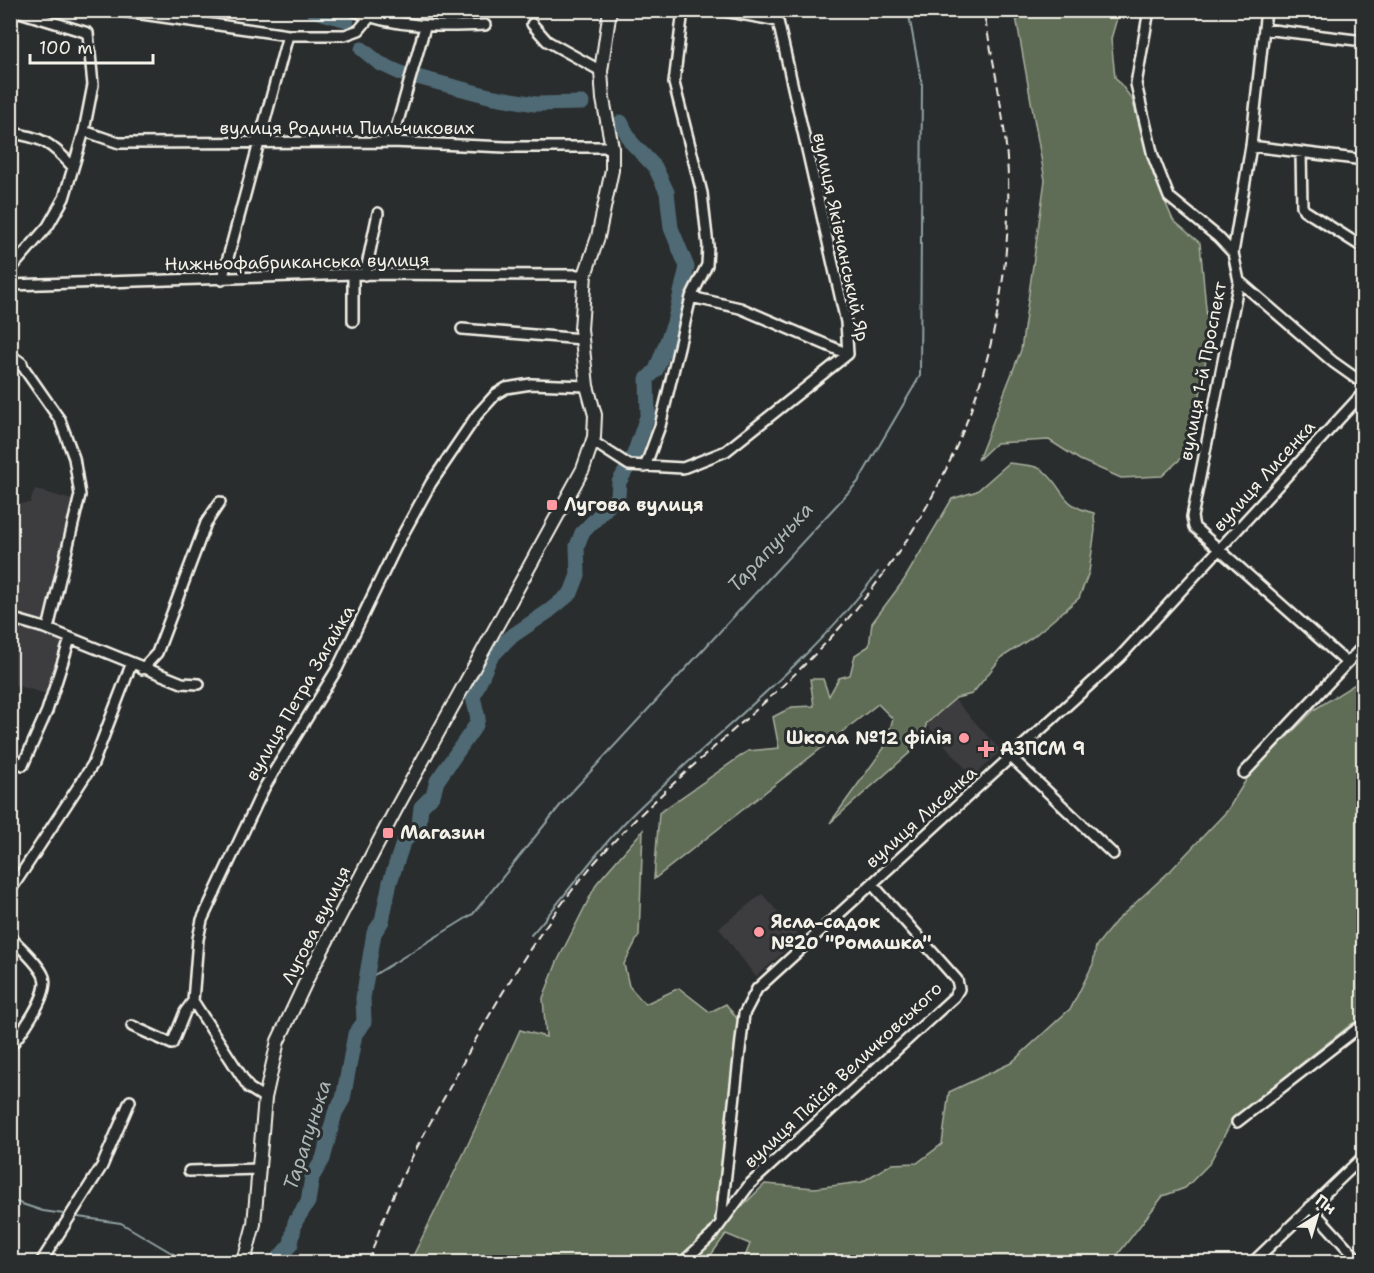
<svg xmlns="http://www.w3.org/2000/svg" width="1374" height="1273" font-family="'Shantell Sans',sans-serif">
<style>
.built{fill:#3e3c40}
.green{fill:#5e6d56;stroke:#a9af9f;stroke-width:1.5}
.lines{fill:none;stroke-linecap:round;stroke-linejoin:round}
.stream{stroke:#91a1a2;stroke-width:2}
.river{stroke:#4f6b74;stroke-width:15}
.minor-casing{stroke:#f4f1e8;stroke-width:14}
.tertiary-casing{stroke:#f4f1e8;stroke-width:16}
.minor{stroke:#2a2d2e;stroke-width:9}
.tertiary{stroke:#2a2d2e;stroke-width:12}
.rail{stroke:#f4f1e8;stroke-width:2;stroke-dasharray:9 4.5;stroke-linecap:butt}
.poi-dot{fill:#ff9aa2;stroke:#2a2d2e;stroke-width:2}
.labels{text-anchor:middle;dominant-baseline:central;stroke-width:6;stroke-linejoin:round;paint-order:stroke}
.street-label{font-size:18px;fill:#f4f1e8;stroke:#2a2d2e}
.poi-label{font-size:18px;font-weight:bold;fill:#f4f1e8;stroke:#2a2d2e;text-anchor:start}
.water-label{font-size:20px;font-style:italic;fill:#aab5b4;stroke:#2a2d2e}
</style>
<rect width="100%" height="100%" fill="#2a2d2e"/>
<filter id="ink" filterUnits="userSpaceOnUse"><feTurbulence type="fractalNoise" baseFrequency=".0167" numOctaves="2"/><feDisplacementMap in="SourceGraphic" scale="12" xChannelSelector="R" yChannelSelector="G"/><feConvolveMatrix kernelMatrix="1 2 1 2 8 2 1 2 1" color-interpolation-filters="sRGB"/></filter>
<g filter="url(#ink)">
<path class="built" d="M 35,489 L 78,502 L 43,621 L 11,610 L 11,504 L 30,503 Z
M 10,624 L 67,643 L 47,694 L 11,684 Z
M 955,700 L 1001,751 L 973,777 L 927,725 Z
M 762,894 L 800,937 L 756,977 L 719,928 Z"/>
<path class="green" d="M 1015,11 L 1119,11 L 1111,39 L 1115,77 L 1132,99 L 1153,174 L 1173,220 L 1200,243 L 1209,341 L 1191,449 L 1162,476 L 1121,478 L 1080,460 L 1049,440 L 996,443 L 978,460 L 1021,350 L 1045,180 Z
M 1009,463 C 1020,465 1036,464 1045,472 C 1066,491 1060,505 1094,513 L 1095,530 L 1089,572 L 1079,598 L 1033,637 L 1001,658 L 972,694 L 956,698 L 926,724 L 926,731 L 914,749 L 830,823 L 884,748 L 893,719 L 878,704 L 654,879 L 659,813 L 748,751 L 779,748 L 773,717 L 792,707 L 814,706 L 810,679 L 823,679 L 829,696 L 839,678 L 850,675 L 855,655 L 869,646 L 872,623 L 904,580 L 952,499 L 977,491 Z
M 1363,679 L 1363,1019 L 1353,1023 L 1307,1059 L 1233,1119 L 1209,1164 L 1185,1188 L 1163,1196 L 1112,1262 L 743,1262 L 750,1244 L 726,1234 L 706,1262 L 410,1262 L 464,1153 L 520,1030 L 546,1037 L 543,998 L 557,962 L 597,883 L 643,830 L 639,935 L 624,964 L 629,986 L 645,1004 L 679,988 L 710,1012 L 726,1004 L 738,1020 L 715,1217 L 738,1210 L 765,1184 L 815,1188 L 862,1182 L 891,1164 L 917,1163 L 942,1144 L 949,1092 L 1011,1063 L 1071,1008 L 1093,964 L 1096,946 L 1116,921 L 1171,870 L 1227,811 L 1249,775 L 1315,709 Z"/>
<g class="lines">
<path class="stream" d="M 531,935 C 566,896 594,853 631,816 C 713,734 808,666 878,572
M 366,980 L 473,914 L 567,797 L 858,482 L 920,376 L 922,85 L 908,10
M 10,1200 L 43,1211 L 64,1214
M 78,1217 L 121,1223 L 187,1262"/>
<path class="river" d="M 312,10 L 347,20
M 362,49 L 379,63 L 405,75
M 417,77 L 489,96 L 535,104 L 582,103
M 278,1262 L 279,1258 L 291,1244 L 295,1222 L 308,1202 L 312,1177 L 323,1159 L 335,1113 L 343,1099 L 355,1034 L 364,1022 L 363,998 L 374,933 L 382,921 L 390,882 L 403,843 L 419,825 L 421,807 L 433,795 L 437,781 L 476,725 L 478,718 L 473,697 L 490,658 L 509,638 L 549,611 L 571,593 L 578,575 L 577,546 L 582,533 L 618,496 L 619,482 L 632,460 L 648,414 L 647,379 L 656,370 L 674,323 L 687,267 L 671,228 L 667,192 L 655,167 L 631,142 L 621,122"/>
<g class="minor-casing">
<path id="minor" d="M 352,10 C 394,28 440,27 485,25
M 1149,10 L 1136,84 L 1153,156 L 1169,197 L 1218,237 L 1233,253
M 1266,10 L 1251,146 L 1233,253 L 1239,281 L 1192,517 L 1194,527 L 1347,663
M 121,11 L 288,35 L 345,35 L 359,30 L 369,18
M 532,24 L 547,41 L 601,71
M 1264,29 L 1364,41
M 84,131 L 119,143 L 392,142 L 506,147 L 612,147
M 10,133 C 42,137 51,143 72,166
M 392,142 L 425,27
M 1251,146 L 1364,160
M 1301,153 L 1302,206 L 1304,210 L 1364,248
M 10,270 L 48,226 L 64,198 L 84,131 L 93,85 L 88,33 L 13,10
M 365,275 L 378,213
M 222,280 L 288,35
M 1239,281 L 1333,362 L 1364,384
M 10,285 L 353,274 L 585,275
M 691,297 L 740,308 L 848,354
M 353,321 L 353,274
M 462,329 L 582,339
M 21,364 L 60,420 L 74,458 L 80,495 L 48,629
M 592,441 L 629,465 L 683,468 L 726,451 L 848,354 L 846,322 L 778,21 L 719,10
M 645,467 L 660,426 L 691,297 L 707,265 L 708,246 L 702,193 L 674,83 L 683,10
M 10,618 L 48,629 L 182,683 L 199,684
M 142,669 L 157,653 L 206,523 L 220,502
M 10,757 L 23,765 L 47,711 L 70,639
M 1011,757 L 1113,854
M 1244,773 L 1364,645
M 10,891 L 93,764 L 131,665
M 10,937 C 19,946 40,965 44,977 C 50,995 21,1033 10,1047
M 132,1026 L 172,1044 L 185,1012 L 193,1001
M 265,1098 L 249,1088 L 193,1001 L 198,939 L 202,920 L 264,788 L 337,669 L 397,545 L 431,483 L 477,415 L 496,394 L 506,388 L 531,384 L 587,386
M 1237,1122 L 1357,1029 L 1364,1035
M 189,1171 L 259,1169
M 1310,1207 L 1360,1262
M 721,1219 L 744,1014 L 757,989 L 1120,657 L 1364,392
M 41,1262 L 102,1166 L 130,1101
M 683,1262 L 712,1235 L 750,1184 L 954,997 L 959,989 L 957,980 L 872,884
M 1253,1262 L 1364,1156"/>
</g>
<g class="tertiary-casing">
<path id="tertiary" d="M 10,356 L 21,364
M 240,1262 L 246,1254 L 254,1224 L 265,1098 L 278,1041 L 310,973 L 396,809 L 583,469 L 594,437 L 595,415 L 587,386 L 581,329 L 585,275 L 598,237 L 612,170 L 612,147 L 603,99 L 601,71 L 610,10"/>
</g>
<use href="#minor" class="minor"/>
<use href="#tertiary" class="tertiary"/>
<path class="rail" d="M 369,1262 C 385,1204 416,1148 445,1096 C 489,1013 535,932 596,861 C 669,778 761,714 835,633 C 950,507 1013,348 1008,177 C 1006,121 994,65 983,10"/>
</g>
</g>
<g class="poi-dot">
<rect x="546" y="499" width="12" height="12" rx="3"/>
<circle cx="964" cy="738" r="6"/>
<path d="M983 740h6v6h6v6h-6v6h-6v-6h-6v-6h6z"/>
<rect x="382" y="827" width="12" height="12" rx="3"/>
<circle cx="759" cy="932" r="6"/>
</g>
<g class="labels">
<g class="street-label">
<text x="347" y="128">вулиця Родини Пильчикових</text>
<text transform="translate(841 237) rotate(78)">вулиця Яківчанський Яр</text>
<text transform="translate(297 262) rotate(-1)">Нижньофабриканська вулиця</text>
<text transform="translate(1203 371) rotate(-79)">вулиця 1-й Проспект</text>
<text transform="translate(1264 476) rotate(-48)">вулиця Лисенка</text>
<text transform="translate(300 693) rotate(-60)">вулиця Петра Загайка</text>
<text transform="translate(921 817) rotate(-42)">вулиця Лисенка</text>
<text transform="translate(316 925) rotate(-63)">Лугова вулиця</text>
<text transform="translate(843 1075) rotate(-43)">вулиця Паїсія Величковського</text>
</g>
<g class="poi-label">
<text x="564" y="505">Лугова вулиця</text>
<text x="952" y="738" text-anchor="end">Школа №12 філія</text>
<text x="1000" y="749">АЗПСМ 9</text>
<text x="400" y="833">Магазин</text>
<text x="771" y="922">Ясла-садок<tspan x="771" dy="21">№20 "Ромашка"</tspan></text>
</g>
<g class="water-label">
<text transform="translate(770 547) rotate(-47)">Тарапунька</text>
<text transform="translate(307 1135) rotate(-72)">Тарапунька</text>
</g>
</g>
<rect width="1374" height="1273" fill="none" stroke="#2a2d2e" stroke-width="36"/>
<rect x="18" y="18" width="1338" height="1237" fill="none" stroke="#f4f1e8" stroke-width="2" filter="url(#ink)"/>
<g transform="translate(1317 1216) rotate(37)" stroke="#2a2d2e" stroke-width="4.5" paint-order="stroke">
<path d="M0-4.5L10 22L0 15L-10 22Z" fill="#f4f1e8"/>
<text y="-9" font-size="16" font-weight="bold" text-anchor="middle" fill="#f4f1e8">Пн</text>
</g>
<path d="M30 54v9h123v-9" fill="none" stroke="#f4f1e8" stroke-width="3"/>
<text x="39" y="54" font-size="18" fill="#f4f1e8" stroke="#2a2d2e" stroke-width="4.5" paint-order="stroke">100 m</text>
</svg>
